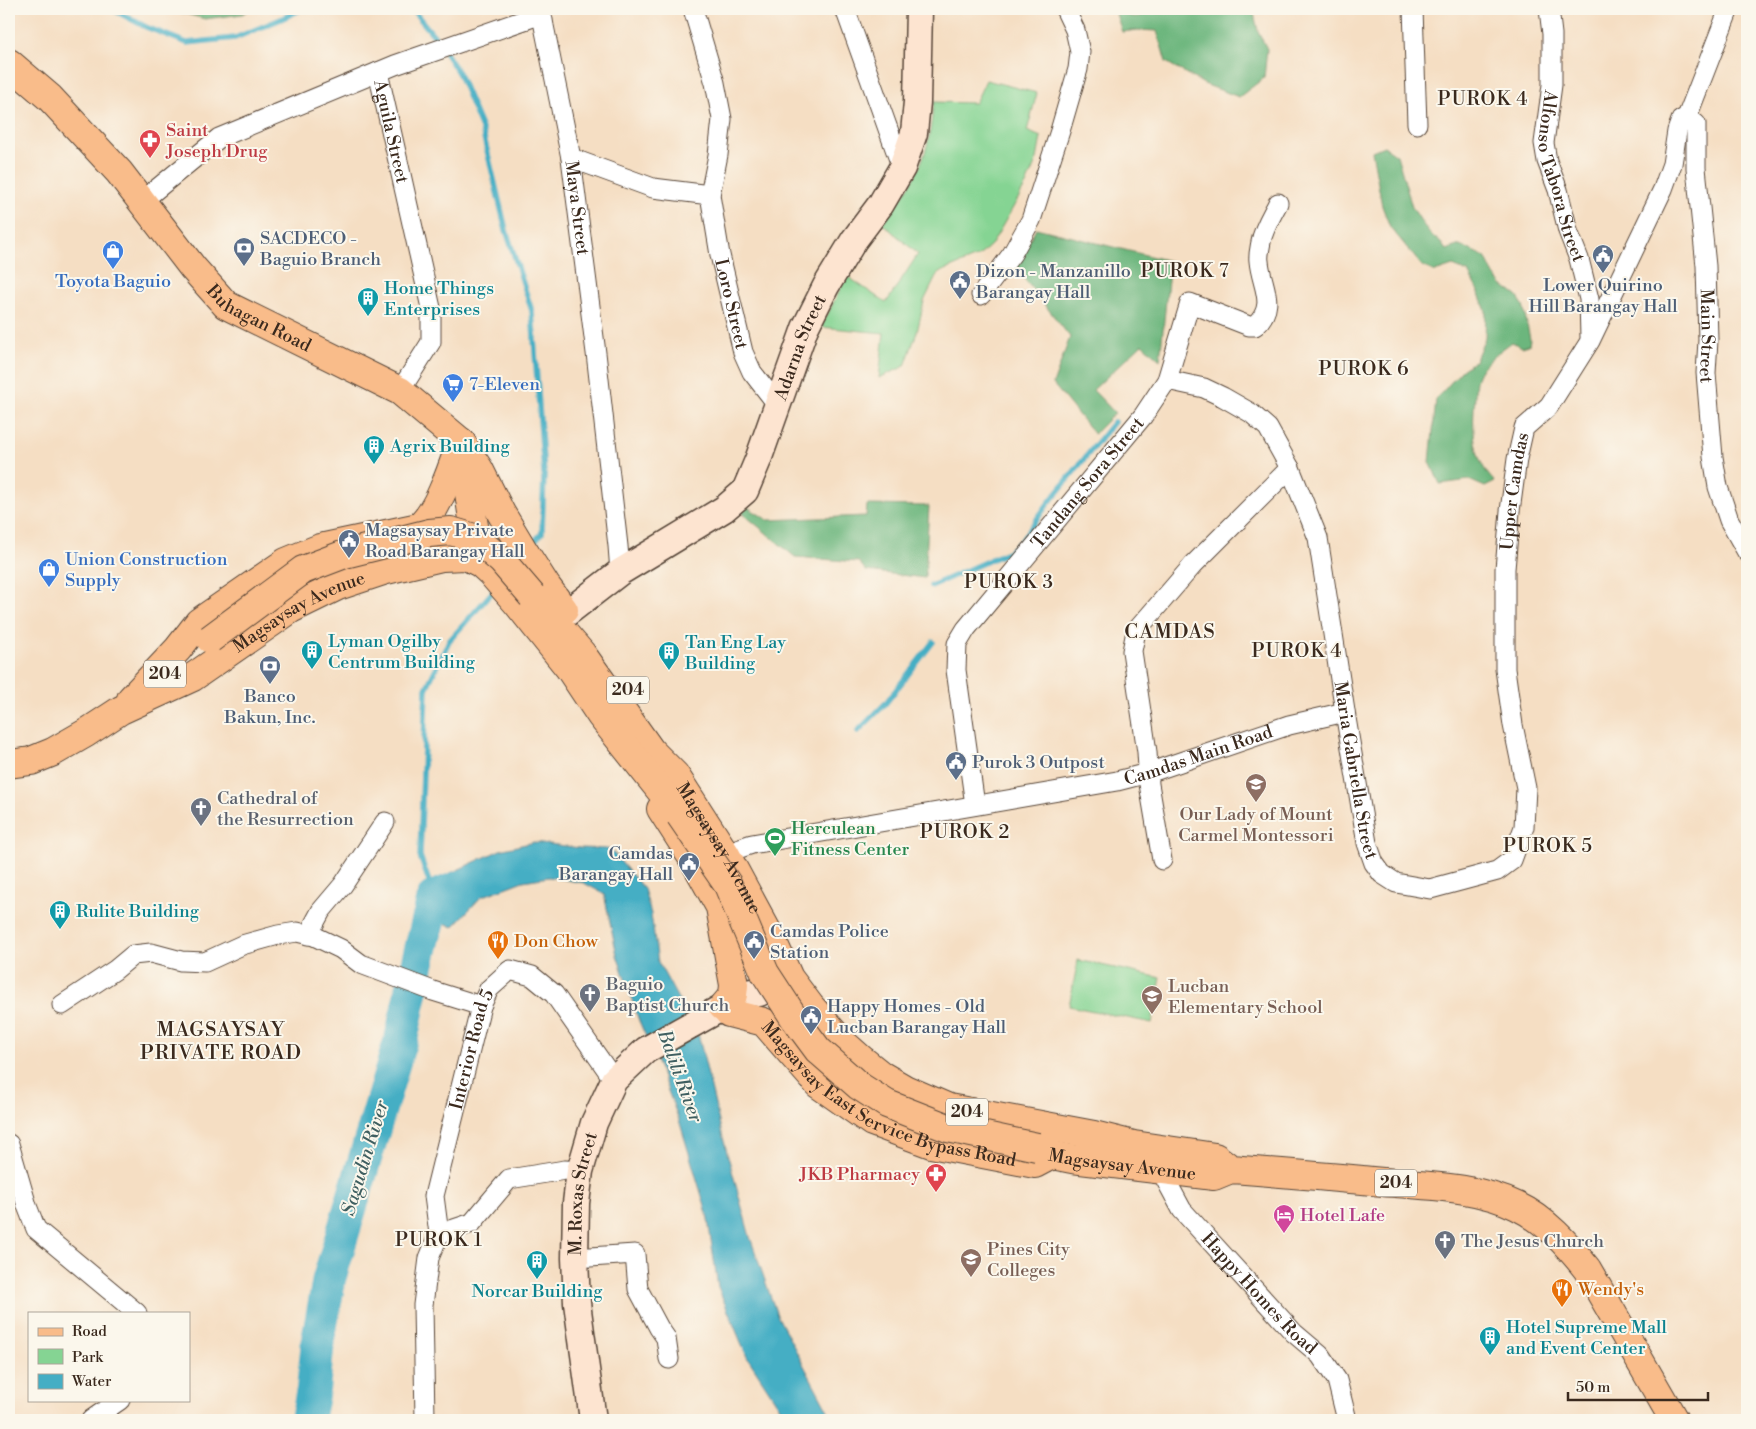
<svg xmlns="http://www.w3.org/2000/svg" width="1756" height="1429" font-family="'Libre Bodoni',serif">
<style>
.green{fill:#85d493;stroke:#607f58}
.forest{fill:#6cb67d;stroke:#54704e}
.water{fill:#45aec4;stroke:#406c71}
.lines{fill:none;stroke-linecap:round;stroke-linejoin:round}
.stream{stroke:#45aec4;stroke-width:5.5}
.river{stroke:#45aec4;stroke-width:34}
.street-casing{stroke:#574537;stroke-width:21}
.secondary-casing{stroke:#574537;stroke-width:29}
.primary-casing{stroke:#574537;stroke-width:30}
.highway-casing{stroke:#574537;stroke-width:30}
.street{stroke:#fff;stroke-width:19}
.secondary{stroke:#fde4d0;stroke-width:26}
.primary{stroke:#f9bc8a;stroke-width:28}
.highway{stroke:#f9bc8a;stroke-width:28}
.highway-bridge-casing{stroke:#574537;stroke-width:30;stroke-linecap:butt}
.highway-bridge{stroke:#f9bc8a;stroke-width:28}
.labels{text-anchor:middle;dominant-baseline:central;stroke-width:4;stroke-linejoin:round;paint-order:stroke}
.shield{fill:#fbf7ec;stroke:#75685c;stroke-width:1}
.shield-label{font-size:16px;font-weight:bold;fill:#3b2a1e}
.health-label{font-size:18px;fill:#be3a42;stroke:#fbf7ec;text-anchor:start}
.street-label{font-size:18px;fill:#3b2a1e;stroke:#fbf7ec}
.service-label{font-size:18px;fill:#4e5e75;stroke:#fbf7ec;text-anchor:start}
.shop-label{font-size:18px;fill:#366cbe;stroke:#fbf7ec;text-anchor:start}
.culture-label{font-size:18px;fill:#0d838f;stroke:#fbf7ec;text-anchor:start}
.worship-label{font-size:18px;fill:#5b616d;stroke:#fbf7ec;text-anchor:start}
.education-label{font-size:18px;fill:#785e54;stroke:#fbf7ec;text-anchor:start}
.leisure-label{font-size:18px;fill:#27864d;stroke:#fbf7ec;text-anchor:start}
.food-label{font-size:18px;fill:#c56008;stroke:#fbf7ec;text-anchor:start}
.hotel-label{font-size:18px;fill:#b23c85;stroke:#fbf7ec;text-anchor:start}
.neighbourhood-label{font-size:19px;letter-spacing:1px;fill:#3b2a1e;stroke:#fbf7ec}
.water-label{font-size:19px;font-style:italic;fill:#3f5f60;stroke:#fbf7ec}
.quarter-label{font-size:20px;letter-spacing:1px;fill:#3b2a1e;stroke:#fbf7ec}
</style>
<rect width="100%" height="100%" fill="#fbf7ec"/>
<filter id="ink" filterUnits="userSpaceOnUse"><feTurbulence type="fractalNoise" baseFrequency=".02" numOctaves="2"/><feDisplacementMap in="SourceGraphic" scale="10" xChannelSelector="R" yChannelSelector="G"/><feConvolveMatrix kernelMatrix="1 2 1 2 8 2 1 2 1" color-interpolation-filters="sRGB"/></filter>
<filter id="wash" filterUnits="userSpaceOnUse"><feTurbulence type="fractalNoise" baseFrequency=".0096" numOctaves="4" result="noise"/><feDisplacementMap in="SourceGraphic" scale="20" xChannelSelector="R" yChannelSelector="G"/><feGaussianBlur stdDeviation="1.12" result="paint"/><feColorMatrix in="noise" values="0 0 0 0 0 0 0 0 0 0 0 0 0 0 0 0 0 1.4 0 .05"/><feComposite in="paint" operator="in"/></filter>
<g filter="url(#wash)">
<rect width="100%" height="100%" fill="#f5dec3"/>
<path class="green" d="M 986,80 L 1037,93 L 1027,131 L 1041,137 L 1037,159 L 1026,185 L 992,244 L 979,256 L 938,273 L 924,301 L 917,332 L 905,366 L 879,378 L 884,333 L 821,327 L 847,276 L 886,303 L 918,254 L 882,223 C 901,200 922,171 928,141 C 931,129 932,115 934,102 L 975,103 Z
M 1078,960 L 1161,978 L 1152,1023 L 1069,1006 Z"/>
<path class="forest" d="M 167,9 L 252,9 L 242,14 L 205,19 Z
M 1120,9 C 1131,20 1141,19 1152,9 L 1253,9 L 1258,31 L 1267,49 L 1264,78 L 1239,97 L 1204,84 L 1166,62 L 1157,31 L 1138,30 L 1122,32 L 1116,14 Z
M 1384,146 L 1397,155 L 1412,207 L 1428,232 L 1441,243 L 1446,250 L 1460,245 L 1485,257 L 1494,275 L 1502,285 L 1517,296 L 1523,305 L 1530,339 L 1529,345 L 1522,347 L 1512,342 C 1500,351 1482,363 1477,378 C 1475,383 1475,392 1475,397 C 1472,427 1472,460 1495,482 L 1485,487 L 1469,480 L 1440,484 L 1430,462 L 1436,399 L 1462,370 L 1475,361 L 1485,338 L 1486,311 L 1477,289 L 1468,272 L 1453,266 L 1435,272 L 1422,266 L 1390,227 L 1382,206 L 1372,151 Z
M 1036,228 L 1170,261 L 1160,360 L 1142,344 L 1093,390 L 1115,413 L 1094,434 L 1053,384 L 1070,337 L 1015,267 Z
M 867,505 L 929,506 L 925,578 L 866,571 L 859,562 L 795,557 L 741,512 L 747,507 L 768,520 L 866,516 Z"/>
<path class="water" d="M 534,842 L 580,848 L 610,849 L 644,889 L 651,914 L 658,962 L 699,1037 L 721,1130 L 750,1237 L 777,1315 L 833,1420 L 788,1420 L 747,1357 L 718,1287 L 707,1213 L 679,1120 L 657,1062 L 639,1021 L 617,955 L 604,894 L 584,883 L 549,877 L 523,881 L 481,897 L 453,927 L 423,913 L 417,897 L 438,879 L 500,850 Z"/>
<g class="lines">
<path class="stream" d="M 112,9 L 146,27 L 187,43 L 235,38 L 281,19 L 302,9
M 412,9 L 439,42 L 459,74 L 482,129 L 506,230 L 532,311 L 544,474 L 542,533 L 529,547
M 931,586 L 1010,551 L 1022,540 L 1047,505 L 1114,422
M 858,731 L 885,704 L 933,642
M 433,893 L 420,856 L 426,689 L 449,641 L 495,589"/>
<path class="river" d="M 307,1420 L 313,1390 L 318,1341 L 329,1279 L 402,1035 L 417,965 L 434,897 L 460,887"/>
</g>
</g>
<g filter="url(#ink)">
<g class="lines">
<g class="street-casing">
<g id="street">
<path id="s1" d="M 693,9 L 715,83 L 722,119 L 718,155 L 710,195 L 720,255 L 743,352 L 752,372 L 777,404"/>
<path d="M 845,9 L 902,168"/>
<path d="M 1413,9 L 1417,124"/>
<path id="s2" d="M 1549,9 L 1552,34 L 1552,85 L 1544,143 L 1547,161 L 1558,190 L 1568,231 L 1579,259 L 1589,299 L 1590,337"/>
<path id="s3" d="M 378,72 L 431,308 L 431,342 L 400,391"/>
<path id="s4" d="M 1687,117 L 1696,124 L 1696,168 L 1706,266 L 1708,340 L 1706,373 L 1713,457 L 1718,487 L 1729,520 L 1747,552"/>
<path d="M 1687,117 L 1729,9"/>
<path d="M 571,158 L 653,188 L 710,195"/>
<path id="s5" d="M 142,201 L 219,138 L 395,65 L 533,17 L 539,16 L 543,20 L 544,26 L 571,158 L 596,353 L 618,546 L 620,572"/>
<path d="M 981,295 L 1012,254 L 1031,220 L 1060,131 L 1078,69 L 1080,52 L 1075,30 L 1065,9"/>
<path id="s6" d="M 1167,380 L 1204,388 L 1223,397 L 1251,413 L 1268,428 L 1290,468 L 1318,538 L 1347,724 L 1367,843 L 1374,863 L 1382,874 L 1396,883 L 1430,889 L 1497,871 L 1512,860 L 1524,827 L 1526,788 L 1513,725 L 1505,669 L 1505,569 L 1510,511 L 1517,459 L 1524,428 L 1549,406 L 1590,341 L 1663,189 L 1672,164 L 1677,131 L 1681,120 L 1687,117"/>
<path id="s7" d="M 975,805 L 956,670 L 957,644 L 966,629 L 1143,416 L 1167,380 L 1190,303 L 1249,326 L 1255,326 C 1278,305 1261,286 1259,261 C 1258,255 1260,248 1261,242 C 1263,229 1272,215 1278,203"/>
<path id="s8" d="M 725,853 L 752,844 L 1117,781 L 1148,773 L 1289,725 L 1345,712"/>
<path d="M 1162,860 L 1149,784 L 1147,752 L 1132,651 L 1136,631 L 1193,565 L 1290,468"/>
<path d="M 308,935 L 321,911 L 343,885 L 385,822"/>
<path d="M 62,1005 L 115,970 L 133,955 L 151,953 L 181,961 L 205,962 L 242,945 L 278,935 L 297,932 L 314,936 L 341,949 L 361,964 L 433,991 L 481,1006"/>
<path d="M 9,1144 L 27,1206 L 36,1229 L 137,1313"/>
<path id="s9" d="M 1161,1171 L 1182,1210 L 1294,1333 L 1320,1355 L 1337,1380 L 1347,1420"/>
<path d="M 439,1234 L 472,1223 L 509,1179 L 565,1170 L 580,1171"/>
<path d="M 575,1258 L 635,1254 L 638,1289 L 659,1328 L 666,1338 L 669,1359"/>
<path d="M 91,1420 L 120,1400"/>
<path id="s10" d="M 425,1420 L 423,1305 L 429,1258 L 439,1234 L 434,1196 L 481,1006 L 489,989 L 510,970 L 532,976 L 554,994 L 614,1080"/>
</g>
</g>
<g class="secondary-casing">
<g id="secondary">
<path id="s11" d="M 567,613 L 620,572 L 724,509 L 745,491 L 758,460 L 805,328 L 826,286 L 854,240 L 881,204 L 902,168 L 914,133 L 917,102 L 919,9"/>
<path id="s12" d="M 593,1420 L 577,1303 L 575,1258 L 576,1203 L 580,1171 L 594,1123 L 614,1080 L 646,1050 L 723,1007 L 751,992 L 759,993 L 789,978"/>
</g>
</g>
<g class="primary-casing">
<g id="primary">
<path id="s13" d="M 9,63 L 50,98 L 119,172 L 193,268 L 226,305 L 400,391 L 461,442"/>
</g>
</g>
<g class="highway-casing">
<g id="highway">
<path d="M 461,442 L 479,469 L 501,513 L 522,548 L 547,587 L 564,610"/>
<path d="M 463,453 L 479,559"/>
<path id="s14" d="M 532,596 L 582,654 L 651,751 L 675,775 L 725,853 L 772,940 L 789,978 L 810,1006 L 843,1043 L 861,1059 L 881,1075 L 905,1089 L 949,1108 L 1094,1135 L 1134,1145 L 1215,1157 L 1231,1169"/>
<path d="M 131,699 L 178,649 L 199,622 L 286,562 L 320,548 L 419,527 C 438,512 453,465 461,442"/>
<path id="s15" d="M 9,764 L 31,761 L 53,752 L 86,733 L 121,710 L 193,677 L 291,609 L 338,586 L 383,571 L 442,557 L 466,556 L 480,563 L 491,573 L 517,603 L 569,668 L 601,716 L 680,815"/>
<path d="M 661,809 L 695,862 L 720,907 L 734,985 L 733,995 L 723,1007"/>
<path id="s16" d="M 729,1013 L 764,1022 L 818,1084 L 872,1122 L 931,1144 L 1035,1164 L 1052,1155"/>
<path id="s17" d="M 1037,1147 L 1052,1155 L 1072,1159 L 1214,1176 L 1231,1169 C 1281,1173 1332,1177 1383,1182 C 1427,1186 1476,1186 1517,1206 C 1545,1219 1568,1245 1587,1269 L 1674,1420"/>
</g>
</g>
<use href="#street" class="street"/>
<use href="#secondary" class="secondary"/>
<use href="#primary" class="primary"/>
<use href="#highway" class="highway"/>
<g class="highway-bridge-casing">
<path id="highway-bridge" d="M 210,639 L 303,570 L 345,554 L 429,533 L 451,531 L 471,537 L 479,541 L 502,561 L 532,596
M 680,815 L 728,885 L 765,973 L 795,1019 L 818,1050 L 859,1086 L 887,1104 L 948,1128 L 1037,1147"/>
</g>
<use href="#highway-bridge" class="highway-bridge"/>
</g>
</g>
<defs>
<g id="pharmacy-pin" transform="scale(1.125)"><path d="M0 17L-7.5 6A9.5 9.5 0 1 1 7.5 6Z" fill="#e0444e" stroke="#fbf7ec"/><path d="M-2-6h4v4h4v4h-4v4h-4v-4h-4v-4h4Z" fill="#fff"/></g>
<g id="bank-pin" transform="scale(1.125)"><path d="M0 17L-7.5 6A9.5 9.5 0 1 1 7.5 6Z" fill="#5c6f8a" stroke="#fbf7ec"/><path d="M-6-4H6V4H-6ZM0-2.3a2.3 2.3 0 1 0 0 4.6a2.3 2.3 0 1 0 0-4.6Z" fill="#fff"/></g>
<g id="shop-pin" transform="scale(1.125)"><path d="M0 17L-7.5 6A9.5 9.5 0 1 1 7.5 6Z" fill="#3f7fe0" stroke="#fbf7ec"/><path d="M-5-2.5h2.3a2.7 3.5 0 0 1 5.4 0H5L5.5 6h-11ZM-1.5-2.5h3a1.5 2.3 0 0 0-3 0Z" fill="#fff"/></g>
<g id="civic-pin" transform="scale(1.125)"><path d="M0 17L-7.5 6A9.5 9.5 0 1 1 7.5 6Z" fill="#5c6f8a" stroke="#fbf7ec"/><path d="M-.6-6.5H3V-4.5H.6V-3L4-1V1h2V6H-6V1h2V-1L-.6-3ZM-1.2 2.5V6h2.4V2.5Z" fill="#fff"/></g>
<g id="building-pin" transform="scale(1.125)"><path d="M0 17L-7.5 6A9.5 9.5 0 1 1 7.5 6Z" fill="#0f9aa8" stroke="#fbf7ec"/><path d="M-4-6H4V6H1V3H-1V6H-4ZM-2.5-4.3h1.7v1.8h-1.7ZM.8-4.3h1.7v1.8H.8ZM-2.5-1h1.7V.8h-1.7ZM.8-1h1.7V.8H.8Z" fill="#fff"/></g>
<g id="supermarket-pin" transform="scale(1.125)"><path d="M0 17L-7.5 6A9.5 9.5 0 1 1 7.5 6Z" fill="#3f7fe0" stroke="#fbf7ec"/><path d="M-6-5.5h2.5l.6 2H6L4.5 2H-2.5L-4.4-4H-6ZM-1.5 3.2a1.3 1.3 0 1 0 .1 0ZM3 3.2a1.3 1.3 0 1 0 .1 0Z" fill="#fff"/></g>
<g id="school-pin" transform="scale(1.125)"><path d="M0 17L-7.5 6A9.5 9.5 0 1 1 7.5 6Z" fill="#8d6e63" stroke="#fbf7ec"/><path d="M0-5L7-2L0 1L-7-2ZM-4 1L0 2.5L4 1V4Q0 6-4 4Z" fill="#fff"/></g>
<g id="church-pin" transform="scale(1.125)"><path d="M0 17L-7.5 6A9.5 9.5 0 1 1 7.5 6Z" fill="#6b7280" stroke="#fbf7ec"/><path d="M-1.2-6h2.4v3.5h3.3v2.4h-3.3V6h-2.4V-.1h-3.3v-2.4h3.3Z" fill="#fff"/></g>
<g id="stadium-pin" transform="scale(1.125)"><path d="M0 17L-7.5 6A9.5 9.5 0 1 1 7.5 6Z" fill="#2e9e5b" stroke="#fbf7ec"/><path d="M0-5a6.5 5 0 1 0 0 10a6.5 5 0 1 0 0-10ZM-3.5-1.8h7v3.6h-7Z" fill="#fff"/></g>
<g id="restaurant-pin" transform="scale(1.125)"><path d="M0 17L-7.5 6A9.5 9.5 0 1 1 7.5 6Z" fill="#e8710a" stroke="#fbf7ec"/><path d="M-5-6h1v4h1v-4h1v4h1v-4h1v5L-1.5 .5V6h-2V.5L-5-1ZM5-6V6H3V1.5H1.5Q1.5-4 5-6Z" fill="#fff"/></g>
<g id="hotel-pin" transform="scale(1.125)"><path d="M0 17L-7.5 6A9.5 9.5 0 1 1 7.5 6Z" fill="#d1479c" stroke="#fbf7ec"/><path d="M-6-4.5h1.5V1H6V5H4.5V3h-9V5H-6ZM-4 0a1.8 1.8 0 1 1 3.6 0ZM.5 0V-2.5h3Q6-2.5 6 0Z" fill="#fff"/></g>
<g id="university-pin" transform="scale(1.125)"><path d="M0 17L-7.5 6A9.5 9.5 0 1 1 7.5 6Z" fill="#8d6e63" stroke="#fbf7ec"/><path d="M0-5L7-2L0 1L-7-2ZM-4 1L0 2.5L4 1V4Q0 6-4 4Z" fill="#fff"/></g>
</defs>
<g fill-rule="evenodd">
<use href="#pharmacy-pin" x="150" y="140"/>
<use href="#bank-pin" x="244" y="248"/>
<use href="#shop-pin" x="113" y="251"/>
<use href="#civic-pin" x="1603" y="255"/>
<use href="#civic-pin" x="960" y="281"/>
<use href="#building-pin" x="368" y="298"/>
<use href="#supermarket-pin" x="453" y="384"/>
<use href="#building-pin" x="374" y="446"/>
<use href="#civic-pin" x="349" y="540"/>
<use href="#shop-pin" x="49" y="569"/>
<use href="#building-pin" x="312" y="651"/>
<use href="#building-pin" x="669" y="652"/>
<use href="#bank-pin" x="270" y="666"/>
<use href="#civic-pin" x="956" y="762"/>
<use href="#school-pin" x="1256" y="784"/>
<use href="#church-pin" x="201" y="808"/>
<use href="#stadium-pin" x="775" y="838"/>
<use href="#civic-pin" x="689" y="863"/>
<use href="#building-pin" x="60" y="911"/>
<use href="#restaurant-pin" x="498" y="941"/>
<use href="#civic-pin" x="754" y="941"/>
<use href="#church-pin" x="590" y="994"/>
<use href="#school-pin" x="1152" y="996"/>
<use href="#civic-pin" x="811" y="1016"/>
<use href="#pharmacy-pin" x="936" y="1174"/>
<use href="#hotel-pin" x="1284" y="1215"/>
<use href="#church-pin" x="1445" y="1241"/>
<use href="#university-pin" x="971" y="1259"/>
<use href="#building-pin" x="537" y="1261"/>
<use href="#restaurant-pin" x="1562" y="1289"/>
<use href="#building-pin" x="1490" y="1337"/>
</g>
<g class="labels">
<g class="shield">
<rect x="144" y="660.5" width="42" height="27" rx="4"/>
<rect x="607" y="676.5" width="42" height="27" rx="4"/>
<rect x="946" y="1098.5" width="42" height="27" rx="4"/>
<rect x="1375" y="1169.5" width="42" height="27" rx="4"/>
</g>
<g class="shield-label">
<text x="165" y="674">204</text>
<text x="628" y="690">204</text>
<text x="967" y="1112">204</text>
<text x="1396" y="1183">204</text>
</g>
<g class="health-label">
<text x="166" y="130">Saint<tspan x="166" dy="21">Joseph Drug</tspan></text>
<text x="920" y="1174" text-anchor="end">JKB Pharmacy</text>
</g>
<g class="street-label">
<text stroke="none"><textPath href="#s3" startOffset="61">Aguila Street</textPath></text>
<text stroke="none"><textPath href="#s2" startOffset="170">Alfonso Tabora Street</textPath></text>
<text stroke="none"><textPath href="#s5" startOffset="639">Maya Street</textPath></text>
<text stroke="none"><textPath href="#s1" startOffset="302">Loro Street</textPath></text>
<text stroke="none"><textPath href="#s13" startOffset="361">Buhagan Road</textPath></text>
<text stroke="none"><textPath href="#s4" startOffset="224">Main Street</textPath></text>
<text stroke="none"><textPath href="#s11" startOffset="370">Adarna Street</textPath></text>
<text stroke="none"><textPath href="#s7" startOffset="370">Tandang Sora Street</textPath></text>
<text stroke="none"><textPath href="#s6" startOffset="1091">Upper Camdas</textPath></text>
<text stroke="none"><textPath href="#s15" startOffset="330">Magsaysay Avenue</textPath></text>
<text stroke="none"><textPath href="#s8" startOffset="484">Camdas Main Road</textPath></text>
<text stroke="none"><textPath href="#s6" startOffset="470">Maria Gabriella Street</textPath></text>
<text stroke="none"><textPath href="#s14" startOffset="315">Magsaysay Avenue</textPath></text>
<text stroke="none"><textPath href="#s10" startOffset="378">Interior Road 5</textPath></text>
<text stroke="none"><textPath href="#s16" startOffset="186">Magsaysay East Service Bypass Road</textPath></text>
<text stroke="none"><textPath href="#s17" startOffset="88">Magsaysay Avenue</textPath></text>
<text stroke="none"><textPath href="#s12" startOffset="228">M. Roxas Street</textPath></text>
<text stroke="none"><textPath href="#s9" startOffset="158">Happy Homes Road</textPath></text>
</g>
<g class="service-label">
<text x="260" y="238">SACDECO -<tspan x="260" dy="21">Baguio Branch</tspan></text>
<text x="976" y="271">Dizon - Manzanillo<tspan x="976" dy="21">Barangay Hall</tspan></text>
<text x="1603" y="285" text-anchor="middle">Lower Quirino<tspan x="1603" dy="21">Hill Barangay Hall</tspan></text>
<text x="365" y="530">Magsaysay Private<tspan x="365" dy="21">Road Barangay Hall</tspan></text>
<text x="270" y="696" text-anchor="middle">Banco<tspan x="270" dy="21">Bakun, Inc.</tspan></text>
<text x="972" y="762">Purok 3 Outpost</text>
<text x="673" y="853" text-anchor="end">Camdas<tspan x="673" dy="21">Barangay Hall</tspan></text>
<text x="770" y="931">Camdas Police<tspan x="770" dy="21">Station</tspan></text>
<text x="827" y="1006">Happy Homes - Old<tspan x="827" dy="21">Lucban Barangay Hall</tspan></text>
</g>
<g class="shop-label">
<text x="113" y="281" text-anchor="middle">Toyota Baguio</text>
<text x="469" y="384">7-Eleven</text>
<text x="65" y="559">Union Construction<tspan x="65" dy="21">Supply</tspan></text>
</g>
<g class="culture-label">
<text x="384" y="288">Home Things<tspan x="384" dy="21">Enterprises</tspan></text>
<text x="390" y="446">Agrix Building</text>
<text x="328" y="641">Lyman Ogilby<tspan x="328" dy="21">Centrum Building</tspan></text>
<text x="685" y="642">Tan Eng Lay<tspan x="685" dy="21">Building</tspan></text>
<text x="76" y="911">Rulite Building</text>
<text x="537" y="1291" text-anchor="middle">Norcar Building</text>
<text x="1506" y="1327">Hotel Supreme Mall<tspan x="1506" dy="21">and Event Center</tspan></text>
</g>
<g class="worship-label">
<text x="217" y="798">Cathedral of<tspan x="217" dy="21">the Resurrection</tspan></text>
<text x="606" y="984">Baguio<tspan x="606" dy="21">Baptist Church</tspan></text>
<text x="1461" y="1241">The Jesus Church</text>
</g>
<g class="education-label">
<text x="1256" y="814" text-anchor="middle">Our Lady of Mount<tspan x="1256" dy="21">Carmel Montessori</tspan></text>
<text x="1168" y="986">Lucban<tspan x="1168" dy="21">Elementary School</tspan></text>
<text x="987" y="1249">Pines City<tspan x="987" dy="21">Colleges</tspan></text>
</g>
<g class="leisure-label">
<text x="791" y="828">Herculean<tspan x="791" dy="21">Fitness Center</tspan></text>
</g>
<g class="food-label">
<text x="514" y="941">Don Chow</text>
<text x="1578" y="1289">Wendy's</text>
</g>
<g class="hotel-label">
<text x="1300" y="1215">Hotel Lafe</text>
</g>
<g class="neighbourhood-label">
<text x="1483" y="99">PUROK 4</text>
<text x="1185" y="271">PUROK 7</text>
<text x="1364" y="369">PUROK 6</text>
<text x="1009" y="582">PUROK 3</text>
<text x="1297" y="651">PUROK 4</text>
<text x="965" y="832">PUROK 2</text>
<text x="1548" y="846">PUROK 5</text>
<text x="439" y="1240">PUROK 1</text>
</g>
<g class="water-label">
<text transform="translate(680 1076) rotate(70)">Balili River</text>
<text transform="translate(365 1158) rotate(-73)">Sagudin River</text>
</g>
<g class="quarter-label">
<text x="1170" y="632">CAMDAS</text>
<text x="221" y="1030">MAGSAYSAY<tspan x="221" dy="23">PRIVATE ROAD</tspan></text>
</g>
</g>
<rect width="1756" height="1429" fill="none" stroke="#fbf7ec" stroke-width="30"/>
<rect x="28" y="1312" width="162" height="90" fill="#fbf7ec" stroke="#aea59a"/>
<rect x="38" y="1328" width="25" height="8" fill="#f9bc8a" stroke="#aea59a"/>
<text x="72" y="1336" font-size="15" fill="#3b2a1e">Road</text>
<rect x="38" y="1349" width="25" height="15" fill="#85d493" stroke="#aea59a"/>
<text x="72" y="1362" font-size="15" fill="#3b2a1e">Park</text>
<rect x="38" y="1374" width="25" height="15" fill="#45aec4" stroke="#aea59a"/>
<text x="72" y="1386" font-size="15" fill="#3b2a1e">Water</text>
<path d="M1568 1392v8h140v-8" fill="none" stroke="#3b2a1e" stroke-width="2.5"/>
<text x="1576" y="1392" font-size="15" fill="#3b2a1e" stroke="#fbf7ec" stroke-width="4" paint-order="stroke">50 m</text>
</svg>
